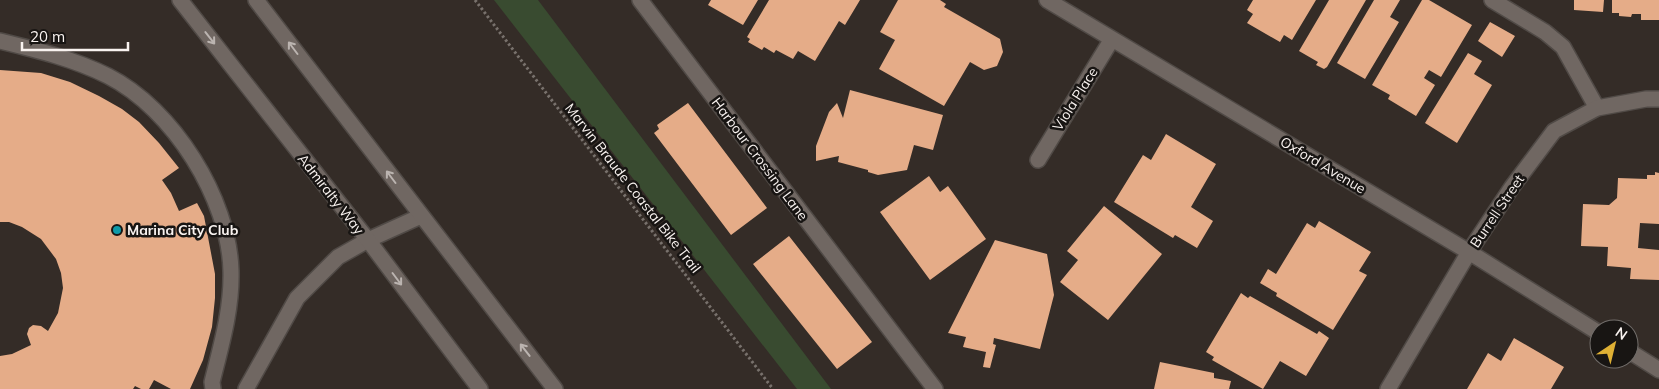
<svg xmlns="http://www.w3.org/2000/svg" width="1659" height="389" font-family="Mulish,sans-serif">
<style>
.green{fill:#394b30}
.building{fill:#e5ac88}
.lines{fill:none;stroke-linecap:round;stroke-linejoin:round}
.lane-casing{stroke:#504a46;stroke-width:18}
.street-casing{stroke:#504a46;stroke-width:18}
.secondary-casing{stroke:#504a46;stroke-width:18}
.path{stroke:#78716c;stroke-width:3;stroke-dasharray:2.5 2.5;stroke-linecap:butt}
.lane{stroke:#706762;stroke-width:15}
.street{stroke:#706762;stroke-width:15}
.secondary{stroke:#706762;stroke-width:15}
.oneway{stroke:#bbb4b0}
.culture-dot{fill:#0f9aa8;stroke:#181513;stroke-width:2}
.labels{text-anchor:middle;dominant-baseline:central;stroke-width:5;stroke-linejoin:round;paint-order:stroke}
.street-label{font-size:14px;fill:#f9f3f0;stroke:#181513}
.poi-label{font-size:14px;font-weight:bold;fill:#f9f3f0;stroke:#181513;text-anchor:start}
</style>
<rect width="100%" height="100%" fill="#342c27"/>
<path class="green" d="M 494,0 L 538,0 L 831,389 L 797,389 Z"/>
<path class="building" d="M 711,0 L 758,0 L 743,25 L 708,5 Z
M 769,0 L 860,0 L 845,25 L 839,21 L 815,61 L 798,51 L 793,59 L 776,50 L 774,53 L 764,47 L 762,50 L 748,42 L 750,39 L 747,37 Z
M 898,0 L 940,0 L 946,4 L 944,7 L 1000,39 L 1003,52 L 997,66 L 984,70 L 970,62 L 944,106 L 879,69 L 895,40 L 880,32 Z
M 1253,0 L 1316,0 L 1292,40 L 1284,35 L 1280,42 L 1247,23 L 1253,14 L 1247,10 Z
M 1329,0 L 1366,0 L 1327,67 L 1324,69 L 1316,65 L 1318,62 L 1299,51 Z
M 1374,0 L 1400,0 L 1390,17 L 1399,22 L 1365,79 L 1337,63 Z
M 1422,0 L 1429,0 L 1472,25 L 1441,77 L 1429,70 L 1424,78 L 1435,85 L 1416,116 L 1388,99 L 1390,95 L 1372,85 Z
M 1574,0 L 1604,0 L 1603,12 L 1574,10 Z
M 1612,0 L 1659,0 L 1659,20 L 1641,20 L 1641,14 L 1632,14 L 1631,17 L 1619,16 L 1619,13 L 1612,13 Z
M 1490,22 L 1515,36 L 1502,57 L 1478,41 Z
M 1468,53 L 1482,61 L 1474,74 L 1492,85 L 1457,143 L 1425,123 Z
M 0,70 L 41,73 L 70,82 L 99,96 L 122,109 L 139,122 L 159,143 L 179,168 L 162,180 L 171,193 L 179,211 L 197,203 L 204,216 L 215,274 L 215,298 L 212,327 L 203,360 L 190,389 L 171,389 L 154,380 L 149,389 L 141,389 L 135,386 L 133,389 L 0,389 L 0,356 L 12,354 L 31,345 L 27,334 L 29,328 L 33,325 L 41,326 L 48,331 L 58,313 L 63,288 L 61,273 L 56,259 L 41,239 L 22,227 L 9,222 L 0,222 Z
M 850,90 L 943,115 L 933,150 L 914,145 L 907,170 L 878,175 L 868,172 L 868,170 L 838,162 L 839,156 L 816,161 L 816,146 L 829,112 L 837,103 L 843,118 Z
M 688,103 L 767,208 L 731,235 L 654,133 L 659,129 L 657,125 Z
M 1166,134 L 1216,164 L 1191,207 L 1213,221 L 1197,248 L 1175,235 L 1173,238 L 1114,202 L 1143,155 L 1151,160 Z
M 1655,172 L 1659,173 L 1659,224 L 1640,223 L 1638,248 L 1659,250 L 1659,280 L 1630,279 L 1631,268 L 1607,266 L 1608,247 L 1581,246 L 1583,204 L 1609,205 L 1617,198 L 1618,178 L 1647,179 L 1647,175 L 1655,175 Z
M 929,176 L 940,192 L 948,186 L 986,239 L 930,280 L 880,212 Z
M 1104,206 L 1162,254 L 1108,320 L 1060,282 L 1078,260 L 1067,251 Z
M 1319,221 L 1371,252 L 1359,271 L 1367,275 L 1333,330 L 1276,296 L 1277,293 L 1260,283 L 1268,269 L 1276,274 L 1307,223 L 1315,228 Z
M 789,236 L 872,342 L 837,369 L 753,264 Z
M 995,240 L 1047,254 L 1054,295 L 1040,349 L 994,338 L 993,344 L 996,345 L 990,368 L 983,367 L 986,352 L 963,347 L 966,337 L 948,333 Z
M 1241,293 L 1248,298 L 1250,296 L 1317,334 L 1319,331 L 1329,338 L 1306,376 L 1280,361 L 1263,389 L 1212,360 L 1214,357 L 1206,352 Z
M 1514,338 L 1564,367 L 1551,389 L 1467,389 L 1488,353 L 1501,361 Z
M 1160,362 L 1214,373 L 1214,378 L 1231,381 L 1229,389 L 1154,389 Z"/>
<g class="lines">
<g class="lane-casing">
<path id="lane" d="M 1492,0 L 1545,32 L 1563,47 L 1597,108
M 0,41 C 37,50 74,59 108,76 C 173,109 229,198 231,271 C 232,309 221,346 212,382 L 213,389
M 246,389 L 297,298 L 338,257 L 368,240 L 421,216"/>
</g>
<g class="street-casing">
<path id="street" d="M 640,0 L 935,389
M 1047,0 L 1469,252 L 1599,333
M 1038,160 L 1112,39
M 1629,351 L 1659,370
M 1388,389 L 1469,252 L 1512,187 L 1554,131 L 1597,108 L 1646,99 L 1659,99"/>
</g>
<g class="secondary-casing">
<path id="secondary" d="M 180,0 L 368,240 L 480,389
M 256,0 L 555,389"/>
</g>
<path class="path" d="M 475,0 L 773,389"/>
<use href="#lane" class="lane"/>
<use href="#street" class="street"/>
<use href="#secondary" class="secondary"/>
</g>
<defs><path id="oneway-shaft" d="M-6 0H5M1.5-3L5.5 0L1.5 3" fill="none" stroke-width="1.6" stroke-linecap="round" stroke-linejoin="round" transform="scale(1.25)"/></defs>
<g class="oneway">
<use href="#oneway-shaft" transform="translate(210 38) rotate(52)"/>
<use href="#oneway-shaft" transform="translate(293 48) rotate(-127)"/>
<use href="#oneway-shaft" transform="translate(391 177) rotate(-127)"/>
<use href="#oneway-shaft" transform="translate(397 279) rotate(53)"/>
<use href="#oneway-shaft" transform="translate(525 350) rotate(-128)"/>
</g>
<circle class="culture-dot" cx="117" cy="230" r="5"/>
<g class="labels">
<g class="street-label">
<text transform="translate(1075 99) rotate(-58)">Viola Place</text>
<text transform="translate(760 159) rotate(53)">Harbour Crossing Lane</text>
<text transform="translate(1323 165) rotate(31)">Oxford Avenue</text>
<text transform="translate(633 188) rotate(52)">Marvin Braude Coastal Bike Trail</text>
<text transform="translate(331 194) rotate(52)">Admiralty Way</text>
<text transform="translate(1497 211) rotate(-56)">Burrell Street</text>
</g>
<g class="poi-label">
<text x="127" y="230">Marina City Club</text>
</g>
</g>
<g transform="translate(1614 344) rotate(35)"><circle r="24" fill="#181513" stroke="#726e6b"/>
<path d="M0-4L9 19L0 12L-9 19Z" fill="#dfb034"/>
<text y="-8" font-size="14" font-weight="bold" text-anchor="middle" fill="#f9f3f0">N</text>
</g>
<path d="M22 42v8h106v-8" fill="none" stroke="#f9f3f0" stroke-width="2.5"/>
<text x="30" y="42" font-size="15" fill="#f9f3f0" stroke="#181513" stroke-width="4" paint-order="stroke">20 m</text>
</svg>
